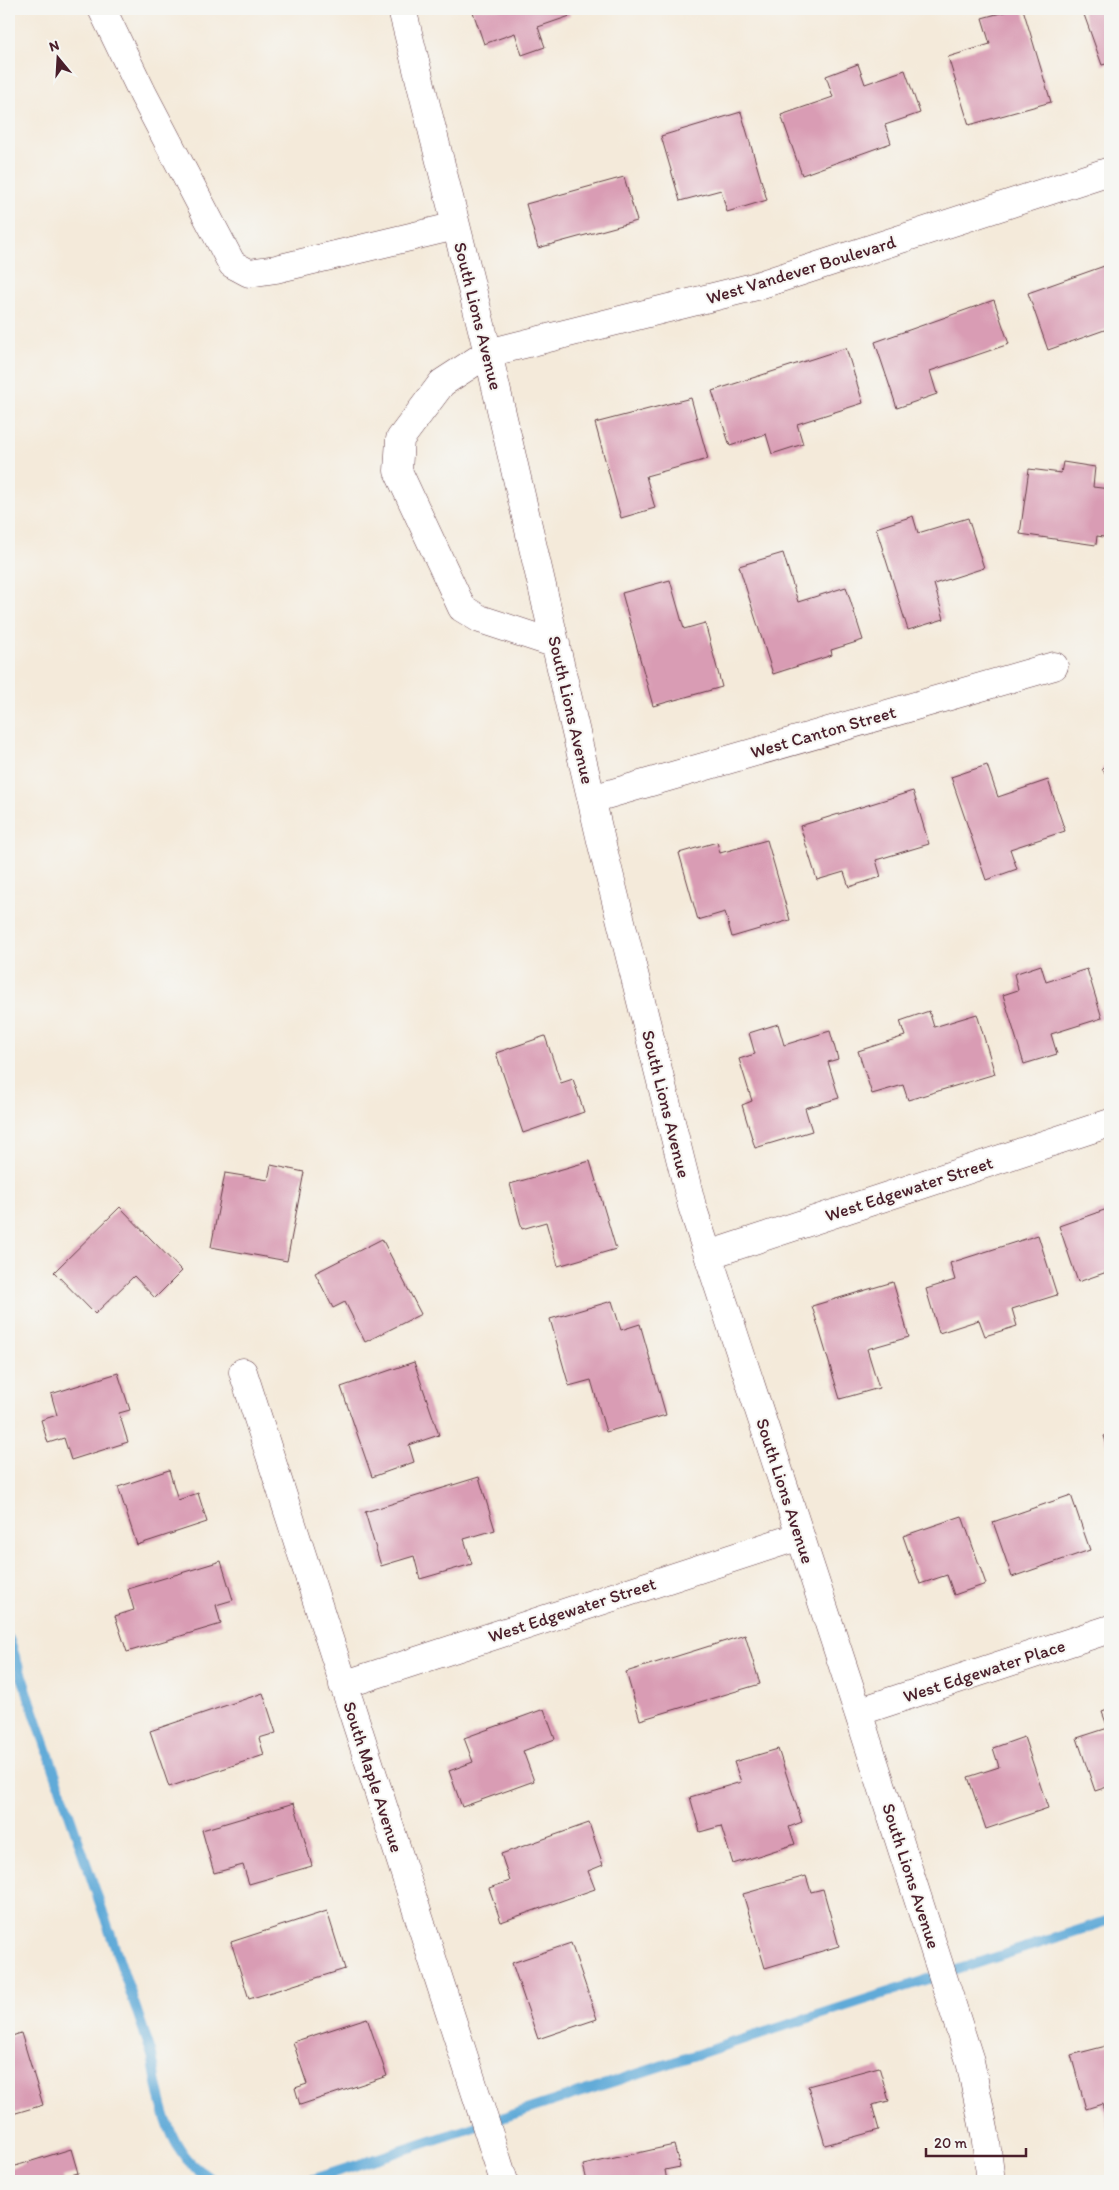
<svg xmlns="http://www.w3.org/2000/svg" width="1119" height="2190" font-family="Itim,sans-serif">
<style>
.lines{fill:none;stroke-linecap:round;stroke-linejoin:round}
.stream{stroke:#60aad8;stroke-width:10}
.building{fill:#d99cb4}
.minor-casing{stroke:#643d45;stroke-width:29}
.minor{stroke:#fff;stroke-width:28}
.labels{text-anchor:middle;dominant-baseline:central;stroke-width:4;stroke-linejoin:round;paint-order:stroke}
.street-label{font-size:18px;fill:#4a1f2b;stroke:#f6f6f2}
</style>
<rect width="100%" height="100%" fill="#f6f6f2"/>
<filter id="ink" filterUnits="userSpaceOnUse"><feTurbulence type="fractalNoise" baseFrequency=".02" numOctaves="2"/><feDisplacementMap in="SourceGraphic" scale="10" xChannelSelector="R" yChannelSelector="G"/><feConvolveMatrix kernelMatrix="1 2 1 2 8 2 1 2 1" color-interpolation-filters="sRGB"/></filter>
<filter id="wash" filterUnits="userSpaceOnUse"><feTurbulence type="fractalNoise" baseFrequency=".0096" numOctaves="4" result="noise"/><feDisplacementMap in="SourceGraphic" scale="20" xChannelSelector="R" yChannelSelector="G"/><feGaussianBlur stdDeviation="1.12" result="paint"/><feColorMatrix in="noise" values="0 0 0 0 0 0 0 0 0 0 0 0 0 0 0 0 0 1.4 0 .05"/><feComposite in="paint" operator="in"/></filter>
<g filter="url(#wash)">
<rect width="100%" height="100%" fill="#f4eada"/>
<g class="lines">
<path class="stream" d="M 9,1639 L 152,2055 C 158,2091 166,2144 196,2168 C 202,2173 209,2177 215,2181
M 308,2181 L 1110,1920"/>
</g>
<g id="blocks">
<path class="building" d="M 472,9 L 568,9 L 570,16 L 538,27 L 545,47 L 522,55 L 515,33 L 484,44 Z
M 1015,9 L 1023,9 L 1051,102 L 969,125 L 948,57 L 990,44 L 982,18 Z
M 1082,9 L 1110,9 L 1110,63 L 1102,65 Z
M 858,64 L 865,84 L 905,70 L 920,113 L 885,125 L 891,143 L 802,175 L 781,115 L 833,97 L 826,76 Z
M 741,112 L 767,200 L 727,212 L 721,190 L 680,201 L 661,136 Z
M 624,177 L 637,221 L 538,248 L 526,204 Z
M 1110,264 L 1110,328 L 1048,350 L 1028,293 Z
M 994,300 L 1009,344 L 930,371 L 937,394 L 897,408 L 875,342 Z
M 846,348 L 863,403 L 797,424 L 803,444 L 772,454 L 766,434 L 730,446 L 712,391 Z
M 691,398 L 708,459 L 646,476 L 655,508 L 621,518 L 595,423 Z
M 1063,462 L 1095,467 L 1093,487 L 1110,489 L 1110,538 L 1097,536 L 1096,545 L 1020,534 L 1029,469 L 1061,473 Z
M 913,516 L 918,533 L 968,518 L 984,568 L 934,584 L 944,619 L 908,630 L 876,528 Z
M 783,553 L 798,602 L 846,587 L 863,640 L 831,650 L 832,655 L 773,674 L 739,566 Z
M 670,580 L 684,629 L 705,623 L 722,687 L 653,706 L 622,593 Z
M 1110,762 L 1110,780 L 1102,769 Z
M 987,765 L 998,797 L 1048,780 L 1065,831 L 1010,849 L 1017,869 L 986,880 L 951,777 Z
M 913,791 L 929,844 L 876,860 L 881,877 L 849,887 L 844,872 L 817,880 L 800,826 Z
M 767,840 L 790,920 L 732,937 L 725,912 L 698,920 L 679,853 L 717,842 L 720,853 Z
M 1041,965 L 1046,982 L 1087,969 L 1102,1018 L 1051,1034 L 1057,1054 L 1024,1064 L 1003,995 L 1018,990 L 1014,974 Z
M 929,1011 L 934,1027 L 977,1014 L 995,1074 L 908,1100 L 903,1085 L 872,1094 L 858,1051 L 905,1036 L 900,1021 Z
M 778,1024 L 784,1045 L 830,1031 L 838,1059 L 828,1062 L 839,1098 L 805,1108 L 812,1131 L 755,1148 L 742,1105 L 752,1101 L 739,1059 L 755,1054 L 749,1033 Z
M 545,1036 L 561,1083 L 573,1079 L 584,1112 L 523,1133 L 496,1053 Z
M 590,1161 L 616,1249 L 558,1266 L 546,1222 L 522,1229 L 510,1184 Z
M 271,1165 L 304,1172 L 287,1261 L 211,1247 L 225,1173 L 268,1180 Z
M 120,1207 L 182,1271 L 155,1298 L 134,1276 L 95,1314 L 54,1272 Z
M 1110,1208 L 1110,1281 L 1107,1272 L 1078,1282 L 1059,1226 Z
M 1038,1235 L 1057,1295 L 1012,1309 L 1017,1326 L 985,1336 L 979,1320 L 939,1333 L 926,1289 L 955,1280 L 950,1263 Z
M 382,1239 L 421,1314 L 365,1342 L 345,1302 L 333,1308 L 315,1273 Z
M 893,1282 L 909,1337 L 867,1349 L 879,1388 L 840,1399 L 812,1306 Z
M 612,1301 L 621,1330 L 640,1324 L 666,1415 L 606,1432 L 591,1380 L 569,1386 L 550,1319 Z
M 414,1362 L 439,1435 L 409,1445 L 414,1462 L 372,1477 L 341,1387 Z
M 118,1373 L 130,1410 L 119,1413 L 128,1442 L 71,1460 L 64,1438 L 48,1443 L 41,1420 L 57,1415 L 51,1394 Z
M 1110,1434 L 1110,1454 L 1104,1436 Z
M 169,1470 L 178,1500 L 198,1493 L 207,1522 L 137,1545 L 118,1487 Z
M 479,1477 L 495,1530 L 464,1539 L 472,1564 L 420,1579 L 414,1556 L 381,1566 L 365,1512 Z
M 1071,1495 L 1090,1550 L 1012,1577 L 993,1522 Z
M 962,1516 L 986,1584 L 954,1595 L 947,1575 L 920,1584 L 903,1536 Z
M 221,1561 L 233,1600 L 216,1605 L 221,1624 L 127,1652 L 115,1616 L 134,1610 L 128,1589 Z
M 745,1635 L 760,1684 L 640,1720 L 626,1672 Z
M 263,1693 L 276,1733 L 259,1738 L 264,1755 L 169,1787 L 150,1731 Z
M 544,1709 L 555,1739 L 523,1751 L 534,1781 L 462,1807 L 449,1771 L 473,1762 L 464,1738 Z
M 1110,1709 L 1110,1786 L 1095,1791 L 1077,1738 L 1108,1728 L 1102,1712 Z
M 1024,1737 L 1048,1808 L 986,1829 L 968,1777 L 999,1767 L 993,1748 Z
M 778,1749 L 802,1822 L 789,1827 L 795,1844 L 733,1864 L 721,1826 L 700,1832 L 690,1797 L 741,1782 L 734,1762 Z
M 294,1803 L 312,1866 L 249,1884 L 243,1865 L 214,1873 L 202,1830 Z
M 589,1823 L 603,1865 L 588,1871 L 595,1889 L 501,1922 L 489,1888 L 510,1881 L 501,1854 Z
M 806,1876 L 811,1892 L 823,1889 L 839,1946 L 765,1968 L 743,1894 Z
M 327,1911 L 345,1969 L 249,1999 L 231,1942 Z
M 571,1943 L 597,2019 L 538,2039 L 512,1963 Z
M 367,2018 L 387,2076 L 300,2105 L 295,2088 L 307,2084 L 293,2042 Z
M 21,2033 L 43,2105 L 9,2115 L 9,2037 Z
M 1110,2045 L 1110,2132 L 1102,2104 L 1086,2109 L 1071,2055 Z
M 879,2067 L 889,2101 L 872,2105 L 879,2130 L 825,2145 L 808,2086 Z
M 674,2145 L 680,2167 L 665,2170 L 667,2181 L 587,2181 L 583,2165 Z
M 71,2149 L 78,2173 L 63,2177 L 64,2181 L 9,2181 L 9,2168 Z"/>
</g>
</g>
<g filter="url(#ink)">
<use href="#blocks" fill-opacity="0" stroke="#643d45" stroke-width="1"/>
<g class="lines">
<g class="minor-casing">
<path id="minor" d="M 102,9 L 143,94 L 232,264 L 249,273 L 276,269 L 456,226
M 402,9 L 488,353 L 602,845 L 692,1206 L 858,1712 L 970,2061 L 985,2134 L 991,2181
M 556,644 L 480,619 L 462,608 L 398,471 L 400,439 L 442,383 L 488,353 L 753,287 L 1110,171
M 592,799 L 1054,666
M 708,1255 L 1110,1123
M 243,1372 L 504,2181
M 343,1685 L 800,1536
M 858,1712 L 1110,1629"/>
</g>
<use href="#minor" class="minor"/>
</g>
</g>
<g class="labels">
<g class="street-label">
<text transform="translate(801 270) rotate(-17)">West Vandever Boulevard</text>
<text transform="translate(478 316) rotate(76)">South Lions Avenue</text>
<text transform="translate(571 710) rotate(77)">South Lions Avenue</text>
<text transform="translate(823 732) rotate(-16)">West Canton Street</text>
<text transform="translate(666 1104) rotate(76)">South Lions Avenue</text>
<text transform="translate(909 1189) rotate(-18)">West Edgewater Street</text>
<text transform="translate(785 1491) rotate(72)">South Lions Avenue</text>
<text transform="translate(572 1610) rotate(-18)">West Edgewater Street</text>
<text transform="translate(984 1671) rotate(-18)">West Edgewater Place</text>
<text transform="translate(373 1777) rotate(72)">South Maple Avenue</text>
<text transform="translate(911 1876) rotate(72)">South Lions Avenue</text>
</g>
</g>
<rect width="1119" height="2190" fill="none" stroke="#f6f6f2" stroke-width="30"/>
<g transform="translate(58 58) rotate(342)" stroke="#f6f6f2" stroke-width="4" paint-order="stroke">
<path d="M0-4L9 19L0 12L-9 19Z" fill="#4a1f2b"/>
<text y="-8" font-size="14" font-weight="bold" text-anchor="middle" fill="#4a1f2b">N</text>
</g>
<path d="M926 2148v8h100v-8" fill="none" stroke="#4a1f2b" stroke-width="2.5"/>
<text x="934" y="2148" font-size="15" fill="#4a1f2b" stroke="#f6f6f2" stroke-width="4" paint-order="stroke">20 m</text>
</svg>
